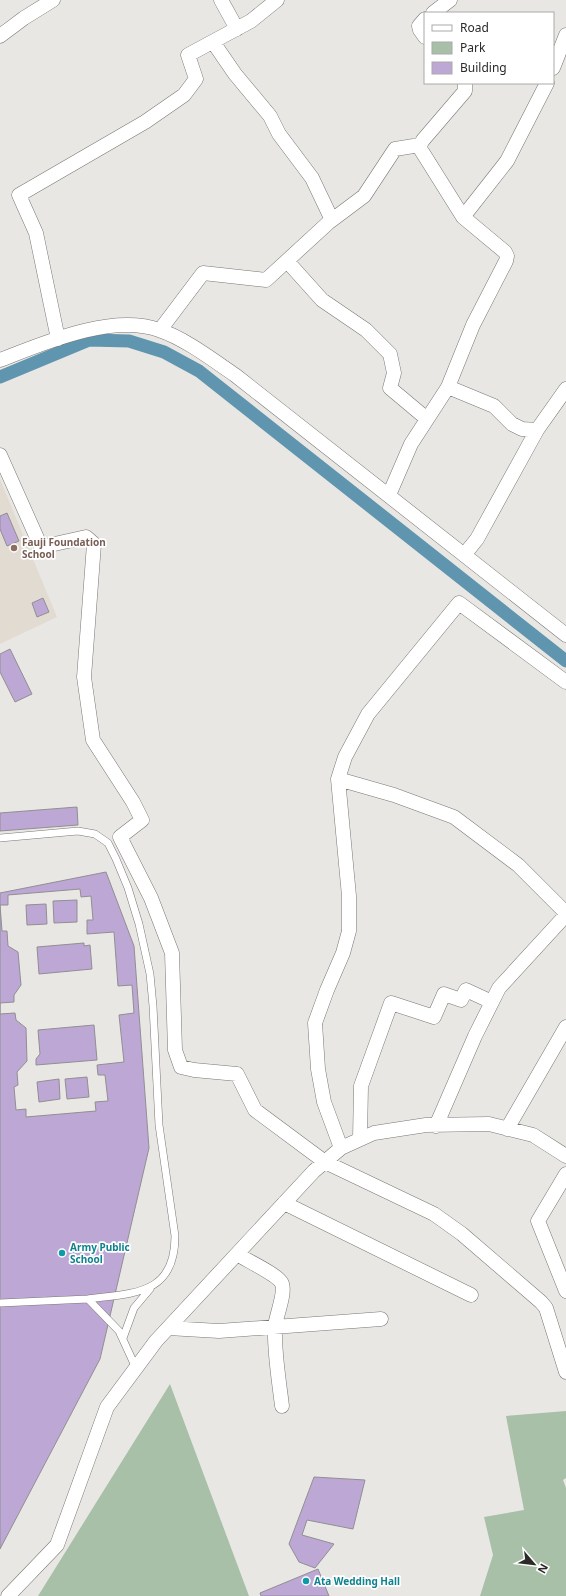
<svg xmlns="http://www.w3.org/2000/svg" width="566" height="1596" font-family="'Noto Sans',sans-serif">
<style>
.built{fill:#e2dbd2}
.green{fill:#a7c0a7}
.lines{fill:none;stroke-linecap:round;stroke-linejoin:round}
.canal{stroke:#5f95ae;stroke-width:13}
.building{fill:#bda7d4;stroke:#908f92;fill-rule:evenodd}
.service-casing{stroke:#7a7775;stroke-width:8}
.minor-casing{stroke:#7a7775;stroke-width:15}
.service{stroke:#fff;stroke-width:7}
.minor{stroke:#fff;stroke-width:14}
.education-dot{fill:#8d6e63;stroke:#fff;stroke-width:1.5}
.culture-dot{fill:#0f9aa8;stroke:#fff;stroke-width:1.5}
.labels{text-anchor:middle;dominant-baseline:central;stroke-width:3.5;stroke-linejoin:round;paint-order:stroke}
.education-label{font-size:10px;font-weight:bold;fill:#785e54;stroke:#fff;text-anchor:start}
.culture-label{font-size:10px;font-weight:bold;fill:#0d838f;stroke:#fff;text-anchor:start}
</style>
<rect width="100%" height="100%" fill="#e9e7e4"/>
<path class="built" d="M 0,479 L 57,617 L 0,644 Z"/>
<path class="green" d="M 170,1384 L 249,1596 L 38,1596 Z
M 566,1411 L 566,1478 L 563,1480 L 566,1488 L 566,1596 L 480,1596 L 493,1555 L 484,1517 L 524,1510 L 506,1416 Z"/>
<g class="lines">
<path class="canal" d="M 0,377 L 89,340 L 129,341 L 164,352 L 199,371 L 566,661"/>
</g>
<path class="building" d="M 7,513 L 19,541 L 7,546 L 0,529 L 0,516 Z
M 43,598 L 49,612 L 37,617 L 32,603 Z
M 10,649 L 32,694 L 15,702 L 0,672 L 0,654 Z
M 77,807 L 78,825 L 0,831 L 0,813 Z
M 106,872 L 134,946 L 149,1148 L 100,1359 L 0,1549 L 0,893 Z
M 80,889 L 81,897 L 91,896 L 93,920 L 87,920 L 87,934 L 114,932 L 118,986 L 132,985 L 134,1013 L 119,1015 L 124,1062 L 97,1065 L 98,1075 L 105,1075 L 108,1101 L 95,1102 L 96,1111 L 26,1117 L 26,1109 L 16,1110 L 14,1087 L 18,1085 L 17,1072 L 27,1061 L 26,1028 L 16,1020 L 15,1013 L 0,1014 L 0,1003 L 14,1002 L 14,995 L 21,985 L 18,952 L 8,946 L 7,931 L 2,931 L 0,905 L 8,905 L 8,895 ZM 77,900 L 77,922 L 54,923 L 53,901 ZM 46,904 L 47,924 L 27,925 L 26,905 ZM 84,943 L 84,946 L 90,945 L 92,969 L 39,974 L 37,947 ZM 94,1025 L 97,1060 L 36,1065 L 36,1059 L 40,1054 L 38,1030 ZM 87,1077 L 89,1097 L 67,1099 L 65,1079 ZM 59,1079 L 60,1099 L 39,1102 L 37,1082 Z
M 314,1477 L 365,1480 L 353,1529 L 307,1520 L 302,1535 L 334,1544 L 315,1568 L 299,1562 L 289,1544 Z
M 318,1569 L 329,1596 L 261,1596 L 260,1593 Z"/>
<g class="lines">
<g class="service-casing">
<path id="service" d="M 0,838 L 78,831 L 95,834 L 108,843 L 116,859 L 128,888 L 139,924 L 150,974 L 153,1006 L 159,1125 L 175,1236 C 175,1295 134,1293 88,1299
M 0,1303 L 88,1299 L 119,1331 L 136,1368
M 123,1338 L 134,1308 L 150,1289"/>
</g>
<g class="minor-casing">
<path id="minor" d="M 221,0 L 237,29
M 433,13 L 450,0
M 425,19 L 419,26 L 420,30 L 425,37
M 0,36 L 24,18 L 53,0
M 213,42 L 235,74 L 270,116 L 279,134 L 312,178 L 332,220
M 553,68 L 566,35
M 463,217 L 421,150 L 420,145 L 423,140 L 465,91 L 465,83
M 287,261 L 322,300 L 366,330 L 390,354 L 394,373 L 390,388 L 427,419
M 160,330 L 203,273 L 266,280 L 328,223 L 364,196 L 395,149 L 420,145
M 58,339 L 36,233 L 19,195 L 145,122 L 184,95 L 196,79 L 188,55 L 251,21 L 277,0
M 0,360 C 44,343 112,313 159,330 C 184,338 213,360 235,375 L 566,635
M 448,387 L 494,406 L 512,424 L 522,429 L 537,430
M 0,455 L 41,547 L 86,537 L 94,544 L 84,677 L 93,740 L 133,802 L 142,820 L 120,837 L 151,898 L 172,953 L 175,1050 L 181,1067 L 194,1070 L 237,1074 L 255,1110 L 325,1162 L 434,1214 L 462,1234 L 541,1302 L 546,1308 L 566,1372
M 389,495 L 411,444 L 448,387 L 473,325 L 506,261 L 507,256 L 505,252 L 463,217 L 507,161 L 547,83
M 464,555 L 477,539 L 537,430 L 566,389
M 338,779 L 394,795 L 454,817 L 518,865 L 566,913
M 436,1126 L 475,1036 L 499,988 L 566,915
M 507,1129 L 566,1027
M 360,1139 L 361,1086 L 391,1003 L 434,1017 L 444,994 L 461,1000 L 466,990 L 492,1002
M 341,1148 L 324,1102 L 318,1069 L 315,1023 L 327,990 L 343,953 L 349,931 L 349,896 L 338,779 L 345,757 L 368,714 L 459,603 L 566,682
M 566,1174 L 538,1221 L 566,1291
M 284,1203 L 471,1295
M 237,1254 C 246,1260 276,1274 281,1282 C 287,1290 276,1316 275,1326 C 274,1353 279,1380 282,1406
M 168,1328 L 219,1331 L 381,1319
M 8,1596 L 57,1545 L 107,1407 L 156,1341 L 314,1171 L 341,1148 L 374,1133 L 426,1125 L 489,1124 L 533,1135 L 566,1156"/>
</g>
<use href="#service" class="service"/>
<use href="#minor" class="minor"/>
</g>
<circle class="education-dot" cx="14" cy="548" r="4"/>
<g class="culture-dot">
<circle cx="62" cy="1253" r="4"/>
<circle cx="306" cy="1581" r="4"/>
</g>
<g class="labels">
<g class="education-label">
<text x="22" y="542">Fauji Foundation<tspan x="22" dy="12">School</tspan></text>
</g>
<g class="culture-label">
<text x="70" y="1247">Army Public<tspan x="70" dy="12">School</tspan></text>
<text x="314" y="1581">Ata Wedding Hall</text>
</g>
</g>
<rect x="424" y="12" width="130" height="72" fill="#ffffff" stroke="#aaaaa9"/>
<rect x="432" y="25" width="20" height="6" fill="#ffffff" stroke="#aaaaa9"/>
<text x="460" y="32" font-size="12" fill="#2b2a29">Road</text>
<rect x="432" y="42" width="20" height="12" fill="#a7c0a7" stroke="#aaaaa9"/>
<text x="460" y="52" font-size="12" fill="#2b2a29">Park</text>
<rect x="432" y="62" width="20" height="12" fill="#bda7d4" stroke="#aaaaa9"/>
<text x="460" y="72" font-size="12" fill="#2b2a29">Building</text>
<g transform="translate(534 1564) rotate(118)" stroke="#ffffff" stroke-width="3" paint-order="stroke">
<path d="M0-3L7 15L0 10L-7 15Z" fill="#2b2a29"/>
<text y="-6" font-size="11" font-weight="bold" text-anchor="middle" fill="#2b2a29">N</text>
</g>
</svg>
